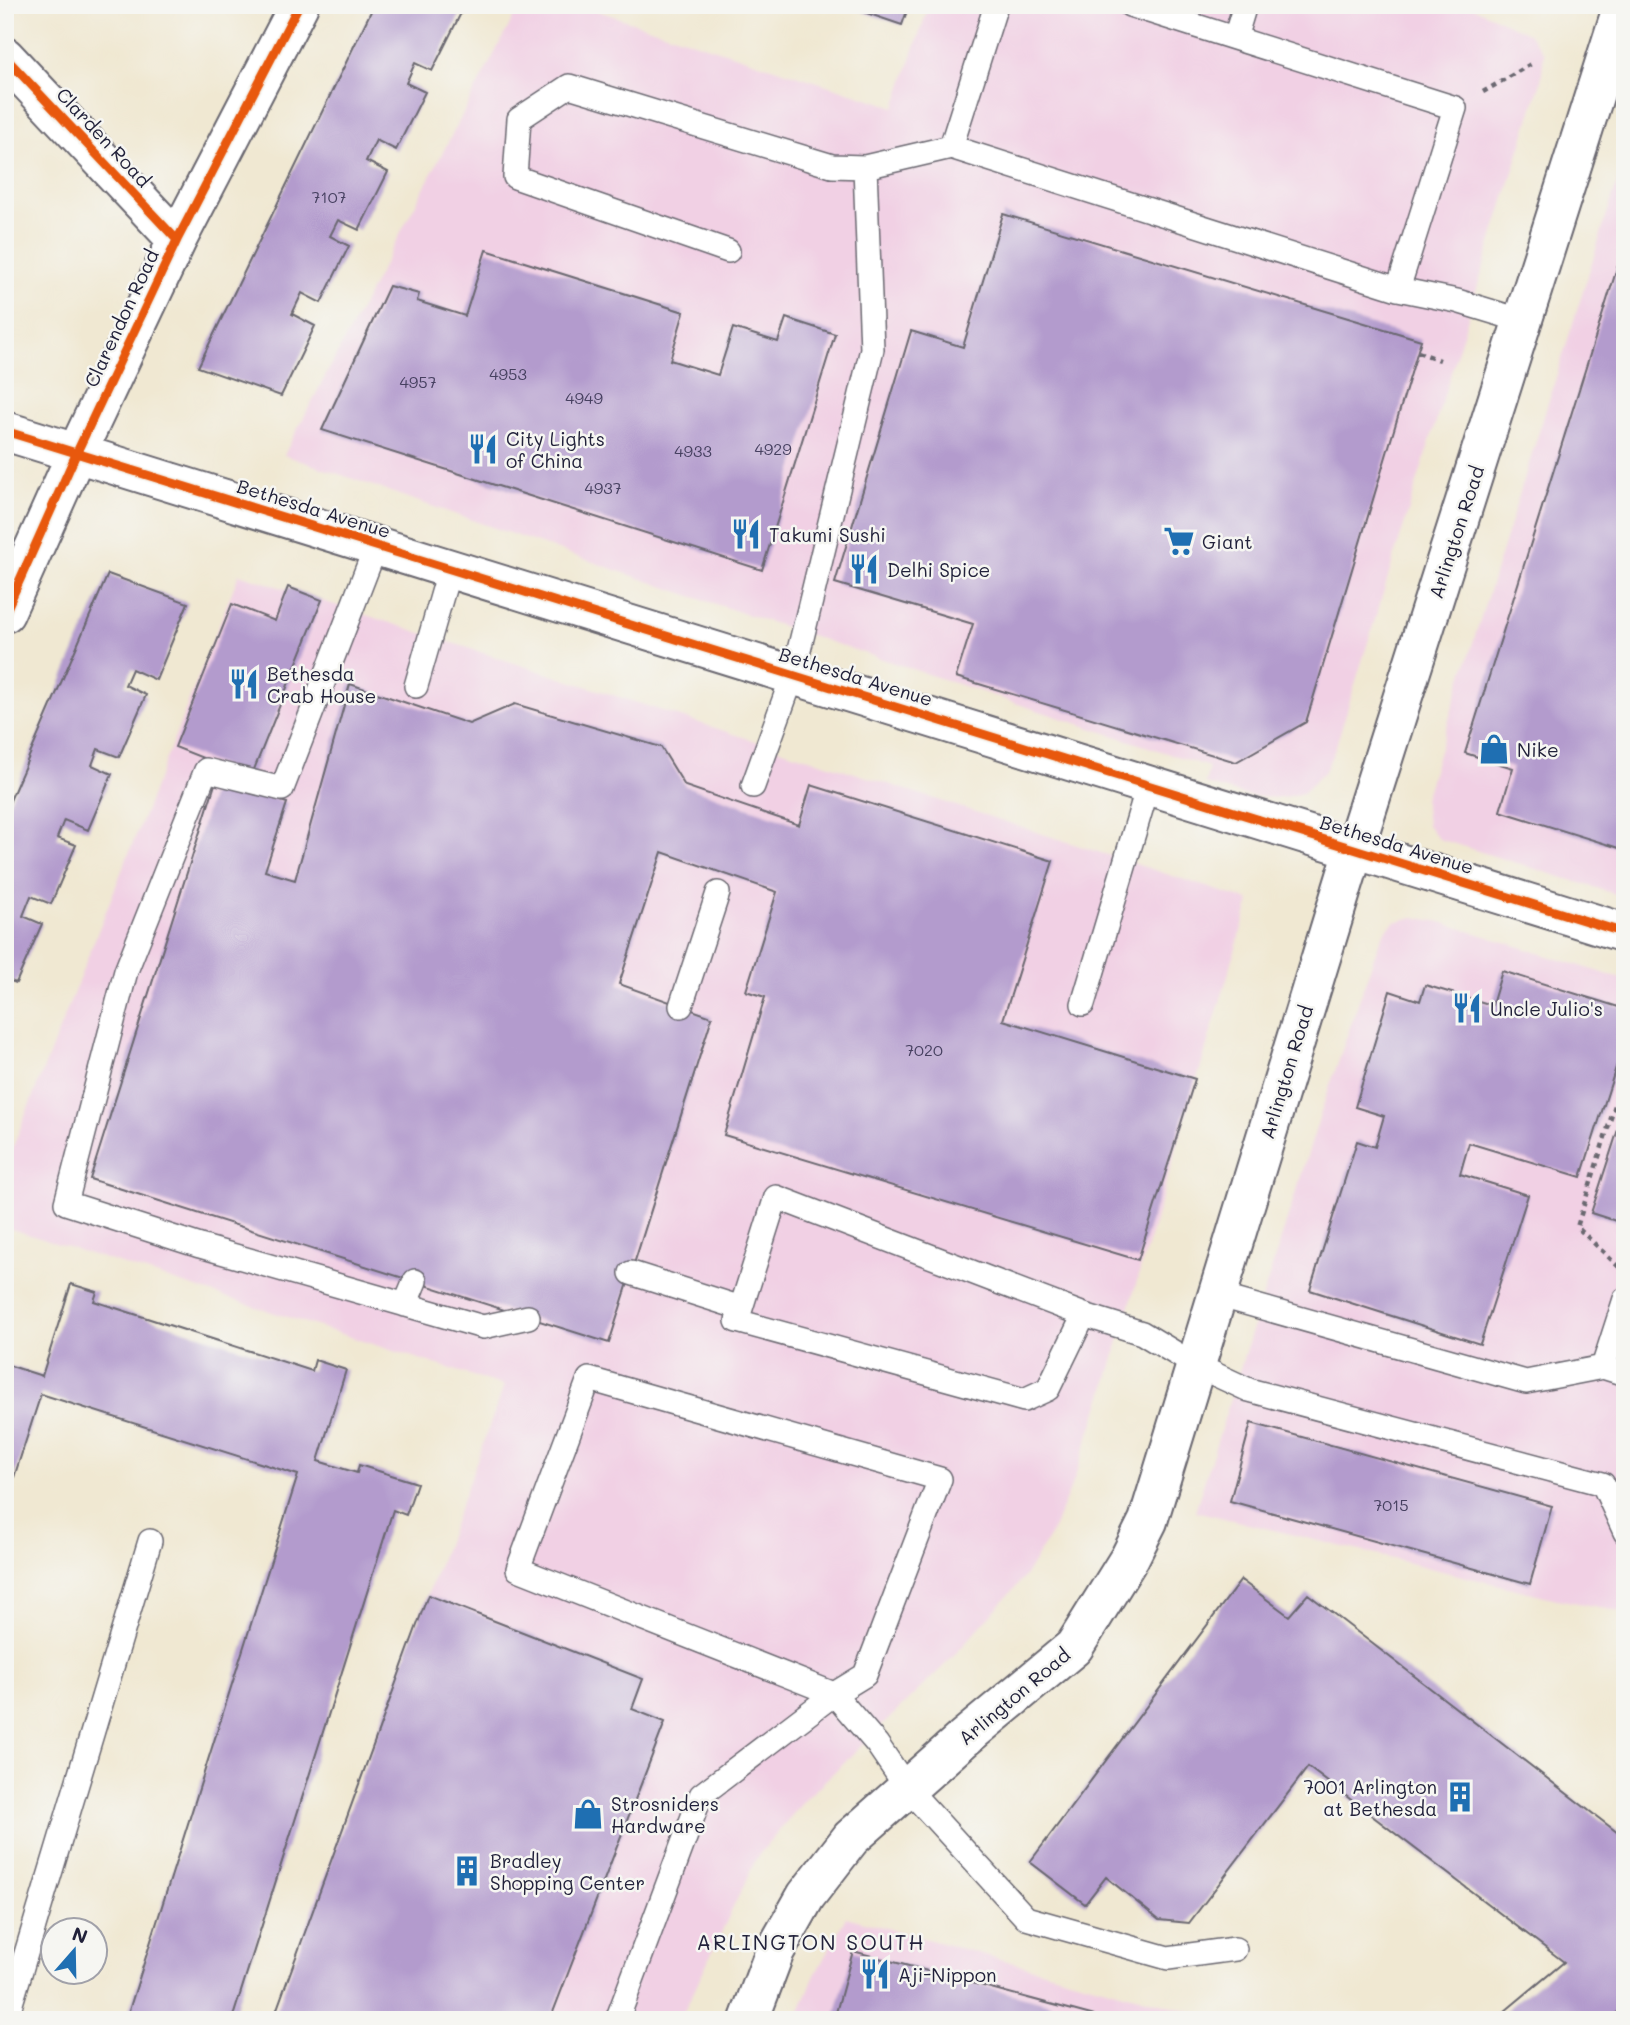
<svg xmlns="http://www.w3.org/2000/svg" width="1630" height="2025" font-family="Mali,sans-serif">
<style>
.built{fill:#f1d0e4}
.building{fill:#b39bcd}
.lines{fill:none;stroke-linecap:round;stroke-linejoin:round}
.service-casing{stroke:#6a6770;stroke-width:26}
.minor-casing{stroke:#6a6770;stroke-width:42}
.secondary-casing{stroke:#6a6770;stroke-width:42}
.path{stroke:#6a6770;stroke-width:4.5;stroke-dasharray:5 5;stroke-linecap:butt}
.service{stroke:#fff;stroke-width:23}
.minor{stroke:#fff;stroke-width:38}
.secondary{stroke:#fff;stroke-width:38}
.cycleway-casing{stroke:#f6f6f2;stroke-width:13}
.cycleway{stroke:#e8590c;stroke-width:9}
.labels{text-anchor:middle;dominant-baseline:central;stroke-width:5;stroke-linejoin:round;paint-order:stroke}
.number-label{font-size:16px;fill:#464060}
.street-label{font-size:19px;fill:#22223b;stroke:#f6f6f2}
.poi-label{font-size:19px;fill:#22223b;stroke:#f6f6f2;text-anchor:start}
.neighbourhood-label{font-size:21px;letter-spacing:2px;fill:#22223b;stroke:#f6f6f2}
</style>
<rect width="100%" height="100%" fill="#f6f6f2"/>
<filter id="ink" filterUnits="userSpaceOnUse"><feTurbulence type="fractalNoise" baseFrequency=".0143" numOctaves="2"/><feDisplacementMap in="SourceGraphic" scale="14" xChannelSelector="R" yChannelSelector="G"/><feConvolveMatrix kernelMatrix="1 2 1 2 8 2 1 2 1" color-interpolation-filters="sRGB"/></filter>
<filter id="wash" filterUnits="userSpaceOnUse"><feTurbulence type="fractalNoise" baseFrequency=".00686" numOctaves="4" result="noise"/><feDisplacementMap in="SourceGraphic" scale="28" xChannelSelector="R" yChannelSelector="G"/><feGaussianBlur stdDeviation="1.57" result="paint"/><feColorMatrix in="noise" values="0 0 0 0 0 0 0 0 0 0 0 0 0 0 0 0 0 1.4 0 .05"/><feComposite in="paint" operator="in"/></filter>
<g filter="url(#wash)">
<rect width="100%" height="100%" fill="#f0e8d2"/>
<path class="built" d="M 520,5 L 579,5 L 895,107 L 929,5 L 1468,5 L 1528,33 L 1544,53 L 1541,81 L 1335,749 L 1325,771 L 1303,793 L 1281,798 L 1248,796 L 1205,784 L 1209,767 L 685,594 L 284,455 Z
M 1625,157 L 1625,897 L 1439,839 L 1427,825 L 1424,799 Z
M 239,574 L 1250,901 L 1104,1392 L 1074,1480 L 1050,1536 L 1022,1580 L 952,1658 L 804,1801 L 757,1857 L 680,2020 L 272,2020 L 504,1386 L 5,1227 L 5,1167 Z
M 1414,917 L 1441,922 L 1625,980 L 1625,1612 L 1557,1599 L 1195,1511 L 1323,1106 L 1378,945 L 1385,931 L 1394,922 Z
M 846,1917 L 1223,2020 L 796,2020 L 815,1975 Z"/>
<g id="blocks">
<path class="building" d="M 374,5 L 446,5 L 461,13 L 432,71 L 415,63 L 406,83 L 425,92 L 396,150 L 376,140 L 366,161 L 388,172 L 359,230 L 338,220 L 330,236 L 349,246 L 321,303 L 302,293 L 292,314 L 315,326 L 281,396 L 198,367 Z
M 843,5 L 909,5 L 902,25 Z
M 1003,214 L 1421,340 L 1306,722 L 1236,762 L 956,677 L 973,624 L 835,583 L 911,331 L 963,347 Z
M 1624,246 L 1625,246 L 1625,850 L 1500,811 L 1513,768 L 1465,753 Z
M 486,250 L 684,312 L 670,360 L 718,375 L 733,328 L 778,342 L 786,318 L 835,334 L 762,570 L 322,430 L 389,286 L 419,294 L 417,301 L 465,316 Z
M 108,574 L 188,603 L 156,680 L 132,669 L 125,685 L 146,695 L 119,757 L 98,749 L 92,765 L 112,774 L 88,830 L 64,820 L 57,838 L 76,845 L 51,904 L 31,896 L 23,916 L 42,924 L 16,983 L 5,979 L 5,812 Z
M 288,587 L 322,600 L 251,777 L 175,747 L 232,604 L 275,621 Z
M 350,684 L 469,724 L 515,704 L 661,747 L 685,786 L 799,825 L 811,785 L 1053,861 L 1003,1020 L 1195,1079 L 1138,1260 L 724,1135 L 765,997 L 746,991 L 777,892 L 662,852 L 619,984 L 712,1017 L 609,1343 L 90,1179 L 216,781 L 287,803 L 265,871 L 295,880 Z
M 1502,971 L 1625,1009 L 1625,1039 L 1581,1177 L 1469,1143 L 1460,1174 L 1528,1195 L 1480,1344 L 1310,1290 L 1357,1141 L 1375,1147 L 1384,1116 L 1355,1107 L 1390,991 L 1420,1001 L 1425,985 L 1492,1005 Z
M 1624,1111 L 1625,1111 L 1625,1224 L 1591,1213 Z
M 71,1284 L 97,1292 L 94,1301 L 312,1371 L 315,1360 L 346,1370 L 318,1461 L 357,1473 L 359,1465 L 417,1483 L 406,1515 L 393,1510 L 232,2020 L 126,2020 L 298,1475 L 41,1394 L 5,1505 L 5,1364 L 42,1376 Z
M 1251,1423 L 1552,1506 L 1530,1584 L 1230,1501 Z
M 1241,1580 L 1289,1616 L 1308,1594 L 1618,1833 L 1625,1827 L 1625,2006 L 1608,2020 L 1513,2020 L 1505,2011 L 1564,1962 L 1308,1767 L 1189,1923 L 1159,1920 L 1106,1877 L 1085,1904 L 1030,1862 Z
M 428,1595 L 643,1679 L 632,1709 L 665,1722 L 550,2020 L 273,2020 Z
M 853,1951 L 1106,2019 L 1106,2020 L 834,2020 Z"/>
</g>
</g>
<g filter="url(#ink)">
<use href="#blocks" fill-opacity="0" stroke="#6a6770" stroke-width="2"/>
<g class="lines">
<g class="service-casing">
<path id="service" d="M 1130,5 L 1455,108 L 1398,289
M 1235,38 L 1245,5
M 951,147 L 996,5
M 728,251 L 515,177 L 519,119 L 569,86 L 832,166 L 865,167 L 951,147 L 1398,289 L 1457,301 L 1523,321
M 376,546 L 282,789 L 206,770 L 126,971 L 66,1203 L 200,1246 L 483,1327 L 528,1317
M 416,686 L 450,568
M 753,786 L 793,675 L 872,349 L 865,167
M 1083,1004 L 1148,786
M 681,1006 L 718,893
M 776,1197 L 1084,1315 L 1048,1389 L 1024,1400 L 737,1321 Z
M 631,1273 L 741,1308
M 1217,1295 L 1526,1382 L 1603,1367 L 1625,1374
M 405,1305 L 415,1281
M 1084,1315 L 1142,1333 L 1195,1365 L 1249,1390 L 1603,1484 L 1625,1532
M 1603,1367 L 1625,1299
M 589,1379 L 940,1479 L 865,1675 L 834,1694 L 518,1569 Z
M 6,2020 L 150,1541
M 617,2020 L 701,1795 L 834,1694 L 877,1744 L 907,1788 L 1026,1918 L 1168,1958 L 1235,1949"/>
</g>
<g class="minor-casing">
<path id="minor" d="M 5,57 L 177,240
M 5,431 L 1625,933
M 5,613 L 77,452 L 177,240 L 299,5"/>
</g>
<g class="secondary-casing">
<path id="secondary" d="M 749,2020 L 775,1951 L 806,1896 L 851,1838 L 963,1739 L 1074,1647 L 1130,1557 L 1148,1521 L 1354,850 L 1623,5"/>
</g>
<path class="path" d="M 1483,92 L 1531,64
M 1418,352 L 1440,360
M 1619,1267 L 1577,1227 L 1625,1073"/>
<use href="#service" class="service"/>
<use href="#minor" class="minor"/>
<use href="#secondary" class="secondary"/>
<g class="cycleway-casing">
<path id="cycleway" d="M 5,57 L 177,240
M 5,431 L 1625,933
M 5,613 L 77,452 L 177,240 L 299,5"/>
</g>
<use href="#cycleway" class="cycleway"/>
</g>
</g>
<defs>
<g id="restaurant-bare" transform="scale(2.415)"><path d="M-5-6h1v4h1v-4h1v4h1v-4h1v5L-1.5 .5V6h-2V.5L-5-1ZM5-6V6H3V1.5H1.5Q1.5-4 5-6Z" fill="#1f6fb2" stroke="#f6f6f2" stroke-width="2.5" paint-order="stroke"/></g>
<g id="supermarket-bare" transform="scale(2.415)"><path d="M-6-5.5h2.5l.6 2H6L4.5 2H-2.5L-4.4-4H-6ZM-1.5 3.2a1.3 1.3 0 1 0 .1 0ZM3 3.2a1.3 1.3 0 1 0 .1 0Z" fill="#1f6fb2" stroke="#f6f6f2" stroke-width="2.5" paint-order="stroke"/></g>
<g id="shop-bare" transform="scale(2.415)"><path d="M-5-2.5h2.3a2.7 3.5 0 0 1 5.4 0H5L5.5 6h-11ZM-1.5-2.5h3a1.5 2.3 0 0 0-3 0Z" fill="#1f6fb2" stroke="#f6f6f2" stroke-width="2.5" paint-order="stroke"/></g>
<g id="building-bare" transform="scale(2.415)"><path d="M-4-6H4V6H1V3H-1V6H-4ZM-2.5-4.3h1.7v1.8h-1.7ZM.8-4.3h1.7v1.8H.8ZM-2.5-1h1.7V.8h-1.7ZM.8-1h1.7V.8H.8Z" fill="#1f6fb2" stroke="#f6f6f2" stroke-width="2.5" paint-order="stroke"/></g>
</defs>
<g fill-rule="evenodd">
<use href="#restaurant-bare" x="483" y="449"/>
<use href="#restaurant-bare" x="746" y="534"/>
<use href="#supermarket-bare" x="1179" y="541"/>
<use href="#restaurant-bare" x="864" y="569"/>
<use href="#restaurant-bare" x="244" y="684"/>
<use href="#shop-bare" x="1494" y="749"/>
<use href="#restaurant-bare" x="1467" y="1008"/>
<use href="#building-bare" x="1460" y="1797"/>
<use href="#shop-bare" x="588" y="1814"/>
<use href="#building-bare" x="467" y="1871"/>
<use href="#restaurant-bare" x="875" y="1974"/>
</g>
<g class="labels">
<g class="number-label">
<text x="329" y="196">7107</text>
<text x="508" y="373">4953</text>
<text x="418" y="381">4957</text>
<text x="584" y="397">4949</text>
<text x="773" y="448">4929</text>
<text x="693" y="450">4933</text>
<text x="603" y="487">4937</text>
<text x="924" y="1049">7020</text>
<text x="1391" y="1504">7015</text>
</g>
<g class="street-label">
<text transform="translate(104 137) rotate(47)">Clarden Road</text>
<text transform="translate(121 318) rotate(-65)">Clarendon Road</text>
<text transform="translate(314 508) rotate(17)">Bethesda Avenue</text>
<text transform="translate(1456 532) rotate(-72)">Arlington Road</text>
<text transform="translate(856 676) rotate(17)">Bethesda Avenue</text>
<text transform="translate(1397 844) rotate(17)">Bethesda Avenue</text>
<text transform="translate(1286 1072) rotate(-73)">Arlington Road</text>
<text transform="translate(1014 1696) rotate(-40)">Arlington Road</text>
</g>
<g class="poi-label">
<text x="506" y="438">City Lights<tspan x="506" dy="22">of China</tspan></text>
<text x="769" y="534">Takumi Sushi</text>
<text x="1202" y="541">Giant</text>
<text x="887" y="569">Delhi Spice</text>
<text x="267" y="673">Bethesda<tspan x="267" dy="22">Crab House</tspan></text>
<text x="1517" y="749">Nike</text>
<text x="1490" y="1008">Uncle Julio's</text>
<text x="1437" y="1786" text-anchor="end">7001 Arlington<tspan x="1437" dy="22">at Bethesda</tspan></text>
<text x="611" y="1803">Strosniders<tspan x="611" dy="22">Hardware</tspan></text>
<text x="490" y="1860">Bradley<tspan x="490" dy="22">Shopping Center</tspan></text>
<text x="898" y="1974">Aji-Nippon</text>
</g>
<g class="neighbourhood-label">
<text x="811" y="1941">ARLINGTON SOUTH</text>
</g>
</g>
<rect width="1630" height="2025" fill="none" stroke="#f6f6f2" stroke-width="28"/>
<g transform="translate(74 1951) rotate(20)"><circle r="33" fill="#f6f6f2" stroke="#a1a1a9" stroke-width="2"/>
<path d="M0-5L12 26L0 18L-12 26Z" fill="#1f6fb2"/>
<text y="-10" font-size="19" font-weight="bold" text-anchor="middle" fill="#22223b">N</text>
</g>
</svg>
